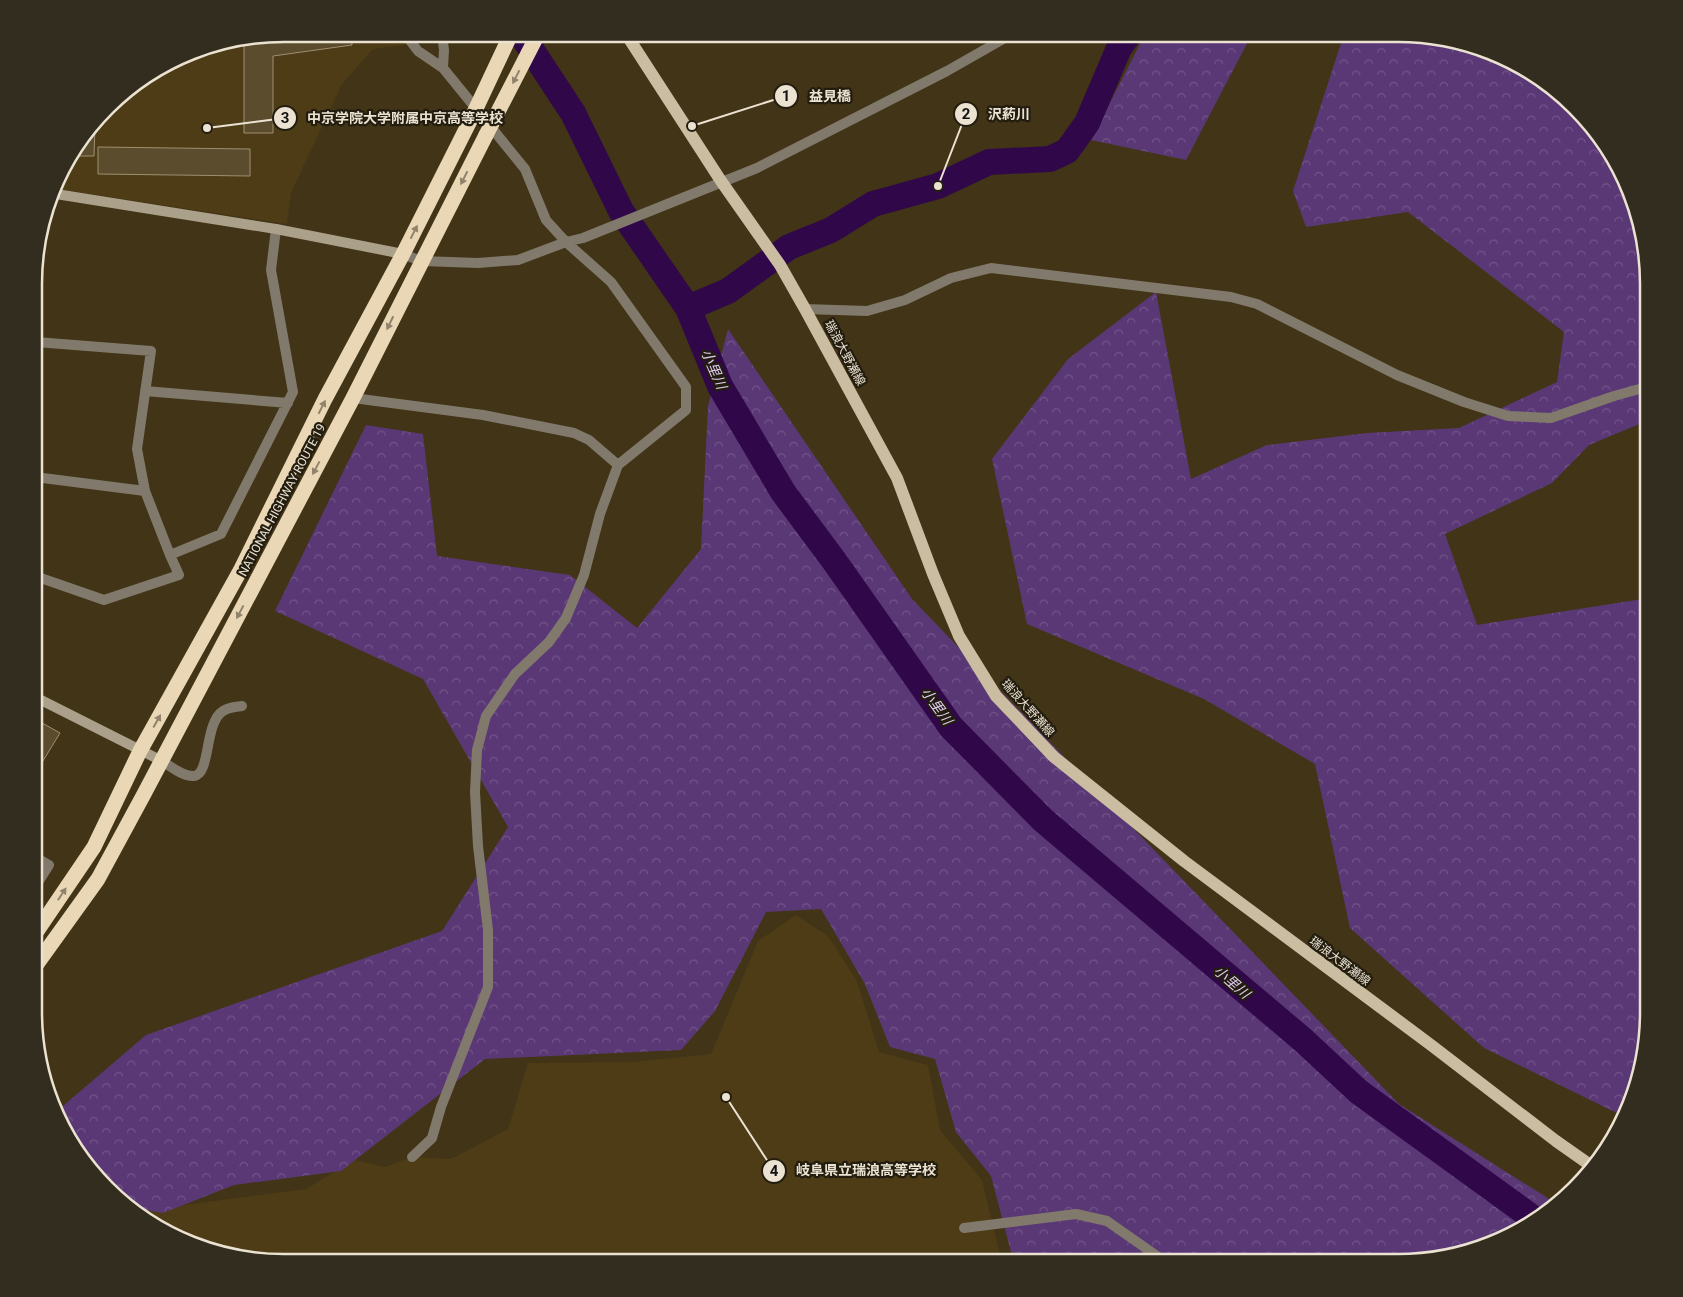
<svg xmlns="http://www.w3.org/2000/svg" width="1683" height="1297" font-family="Roboto,'Noto Sans JP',sans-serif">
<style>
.built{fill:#4d3c16}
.forest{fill:url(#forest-crowns)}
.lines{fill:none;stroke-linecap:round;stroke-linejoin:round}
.river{stroke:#30084a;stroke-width:26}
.building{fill:#5b4c2e;stroke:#9f8f6f}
.street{stroke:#817a6c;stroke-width:10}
.secondary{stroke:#aba08a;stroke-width:10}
.primary{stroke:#cbbda1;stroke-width:12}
.highway{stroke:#e9d7b5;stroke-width:15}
.highway-bridge{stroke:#e9d7b5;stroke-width:15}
.oneway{fill:#90836b}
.labels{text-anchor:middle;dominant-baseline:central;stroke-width:4.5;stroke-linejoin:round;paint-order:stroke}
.street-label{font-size:12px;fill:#ebe2d1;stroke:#231d10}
.water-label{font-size:14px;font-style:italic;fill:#decbf1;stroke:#231d10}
.rim{fill:none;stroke:#ebe2d1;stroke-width:2.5}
.leader{fill:none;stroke:#ebe2d1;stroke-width:2}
.callout-dot{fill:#ebe2d1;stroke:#231d10;stroke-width:2}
.mark-label{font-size:15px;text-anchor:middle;font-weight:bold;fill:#111}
.callout-label{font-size:14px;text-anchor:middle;font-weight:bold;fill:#ebe2d1;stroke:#231d10;stroke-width:4.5;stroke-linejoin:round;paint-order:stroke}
</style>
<defs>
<pattern id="forest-crowns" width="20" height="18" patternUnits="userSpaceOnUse" patternTransform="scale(1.25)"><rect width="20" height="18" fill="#5a3876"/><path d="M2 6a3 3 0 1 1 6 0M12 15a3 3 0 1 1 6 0" fill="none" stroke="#725488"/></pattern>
</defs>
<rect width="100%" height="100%" fill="#423416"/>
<path class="built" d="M 285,34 L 398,34 L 407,45 L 373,49 L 342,84 L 291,193 L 287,224 L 57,189 L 67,160 L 120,96 L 204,47 Z
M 796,915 L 828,936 L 857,981 L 879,1052 L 928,1065 L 940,1130 L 982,1180 L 1002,1263 L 269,1263 L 189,1244 L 129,1207 L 146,1210 L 306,1189 L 354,1160 L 385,1167 L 412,1157 L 451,1159 L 508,1129 L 528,1063 L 632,1062 L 711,1054 L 758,941 Z"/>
<path class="forest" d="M 1145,34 L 1252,34 L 1186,160 L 1091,140 Z
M 1344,34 L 1414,34 L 1494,53 L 1564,96 L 1623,174 L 1641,220 L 1649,285 L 1649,420 L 1589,445 L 1552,483 L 1445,534 L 1477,625 L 1649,598 L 1649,1029 L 1630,1108 L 1625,1117 L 1484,1048 L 1350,928 L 1315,764 L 1204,699 L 1027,624 L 992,459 L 1068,359 L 1156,292 L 1191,479 L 1267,445 L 1367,433 L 1459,428 L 1557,382 L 1564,332 L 1408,212 L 1306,227 L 1293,191 Z
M 728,329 L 912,599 L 1399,1104 L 1557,1204 L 1538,1221 L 1494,1244 L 1398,1263 L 1014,1263 L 991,1176 L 956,1132 L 935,1059 L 890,1047 L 865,984 L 821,909 L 766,912 L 715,1011 L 681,1050 L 485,1059 L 341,1171 L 234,1185 L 163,1213 L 129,1207 L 119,1201 L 60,1123 L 56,1112 L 146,1035 L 442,931 L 508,827 L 423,679 L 275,611 L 366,425 L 423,434 L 437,556 L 570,575 L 637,628 L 701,549 L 708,406 Z"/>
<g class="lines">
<path class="river" d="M 521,34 L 573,113 L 621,211 L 688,308 L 720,386 L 783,492 L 835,562 L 951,727 L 1043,820 L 1303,1040 L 1359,1092 L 1537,1221
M 688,308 L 728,291 L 789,247 L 831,230 L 873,204 L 938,186 L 989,162 L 1050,159 L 1067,151 L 1087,123 L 1119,48 L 1129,34"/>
</g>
<path class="building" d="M 304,34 L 351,34 L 352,45 L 273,56 L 273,133 L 244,133 L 244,41 L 273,36 L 273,38 Z
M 95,126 L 94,156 L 70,156 Z
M 98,147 L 250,149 L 250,176 L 98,174 Z
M 35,719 L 60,733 L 35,774 Z"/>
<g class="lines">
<path class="street" d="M 405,34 L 418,51 L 443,68 L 525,169 L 546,220 L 566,242 L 611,282 L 686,387 L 686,410 L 618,465 L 600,514 L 584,575 L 566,618 L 549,642 L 515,674 L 486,716 L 477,750 L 475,792 L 478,846 L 488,930 L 488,987 L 441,1107 L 432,1138 L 412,1157
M 442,34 L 444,50 L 443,68
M 403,254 L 421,261 L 478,263 L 518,260 L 566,242 L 583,238 L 757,168 L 947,71 L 1012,34
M 805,309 L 867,311 L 905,300 L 951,278 L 991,268 L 1231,297 L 1257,304 L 1397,375 L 1464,402 L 1508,416 L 1551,418 L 1614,396 L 1643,388 L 1649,388
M 36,342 L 151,351 L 137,449 L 145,491 L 170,555
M 145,391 L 288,403
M 353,398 L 483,415 L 574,433 L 589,440 L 618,465
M 35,477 L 145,491
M 35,576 L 104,600 L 179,575 L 170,555 L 221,534 L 293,392 L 271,270 L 276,229
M 162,761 C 170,766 183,777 194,776 C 211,774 204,723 223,711 C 229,707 235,707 242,706
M 35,887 L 49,865 L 35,857
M 964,1228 L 1076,1214 L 1107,1221 L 1167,1263"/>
<path class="secondary" d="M 56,194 L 276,229 L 403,254
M 35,697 L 162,761"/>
<path class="primary" d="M 626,34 L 721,181 L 780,265 L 805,309 L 897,478 L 933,574 L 959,636 L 996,696 L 1054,757 L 1184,861 L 1431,1045 L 1556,1141 L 1593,1167"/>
<path class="highway" d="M 35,934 L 94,847 L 140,751 L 240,571 L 325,399 L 403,254 L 472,117
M 34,968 L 98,879 L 144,794 L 353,398 L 486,135"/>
<path class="highway-bridge" d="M 472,117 L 511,34
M 486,135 L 538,34"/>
</g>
<defs><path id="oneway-solid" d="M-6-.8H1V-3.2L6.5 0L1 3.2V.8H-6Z" transform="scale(1.25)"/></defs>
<g class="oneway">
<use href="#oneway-solid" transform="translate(516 77) rotate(117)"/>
<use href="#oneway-solid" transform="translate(464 178) rotate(117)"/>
<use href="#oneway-solid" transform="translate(414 232) rotate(-63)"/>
<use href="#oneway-solid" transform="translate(390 323) rotate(116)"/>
<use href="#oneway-solid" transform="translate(322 407) rotate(-63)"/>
<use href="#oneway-solid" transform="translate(316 468) rotate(118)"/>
<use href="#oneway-solid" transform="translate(240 612) rotate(118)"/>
<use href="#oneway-solid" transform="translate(157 721) rotate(-61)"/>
<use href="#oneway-solid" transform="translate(62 894) rotate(-56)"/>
</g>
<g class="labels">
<g class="street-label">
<text transform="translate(845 353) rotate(62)">瑞浪大野瀬線</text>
<text transform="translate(282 500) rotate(-62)">NATIONAL HIGHWAY ROUTE 19</text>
<text transform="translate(1028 708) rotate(48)">瑞浪大野瀬線</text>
<text transform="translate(1340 961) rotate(37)">瑞浪大野瀬線</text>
</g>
<g class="water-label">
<text transform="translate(714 369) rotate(66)">小里川</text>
<text transform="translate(937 706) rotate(54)">小里川</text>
<text transform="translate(1232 982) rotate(41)">小里川</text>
</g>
</g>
<path d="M0 0H1683V1297H0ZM284 42H1398A242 242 0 0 1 1640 284V1012A242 242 0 0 1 1398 1254H284A242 242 0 0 1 42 1012V284A242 242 0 0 1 284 42Z" fill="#332d1f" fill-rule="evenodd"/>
<path class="rim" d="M284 42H1398A242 242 0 0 1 1640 284V1012A242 242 0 0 1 1398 1254H284A242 242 0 0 1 42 1012V284A242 242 0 0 1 284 42Z"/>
<path class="leader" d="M692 126L786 96M938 186L966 114M207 128L285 118M726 1097L774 1171"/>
<g class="callout-dot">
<circle cx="692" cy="126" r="5"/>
<circle cx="938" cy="186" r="5"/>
<circle cx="207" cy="128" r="5"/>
<circle cx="726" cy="1097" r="5"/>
<circle cx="786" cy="96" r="12"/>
<circle cx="966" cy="114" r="12"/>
<circle cx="285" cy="118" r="12"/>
<circle cx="774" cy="1171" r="12"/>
</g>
<g class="mark-label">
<text x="786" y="101">1</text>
<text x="966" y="119">2</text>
<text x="285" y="123">3</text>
<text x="774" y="1176">4</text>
</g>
<g class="callout-label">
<text x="830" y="101">益見橋</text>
<text x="1009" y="119">沢葯川</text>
<text x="405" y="123">中京学院大学附属中京高等学校</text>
<text x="866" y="1175">岐阜県立瑞浪高等学校</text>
</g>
</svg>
